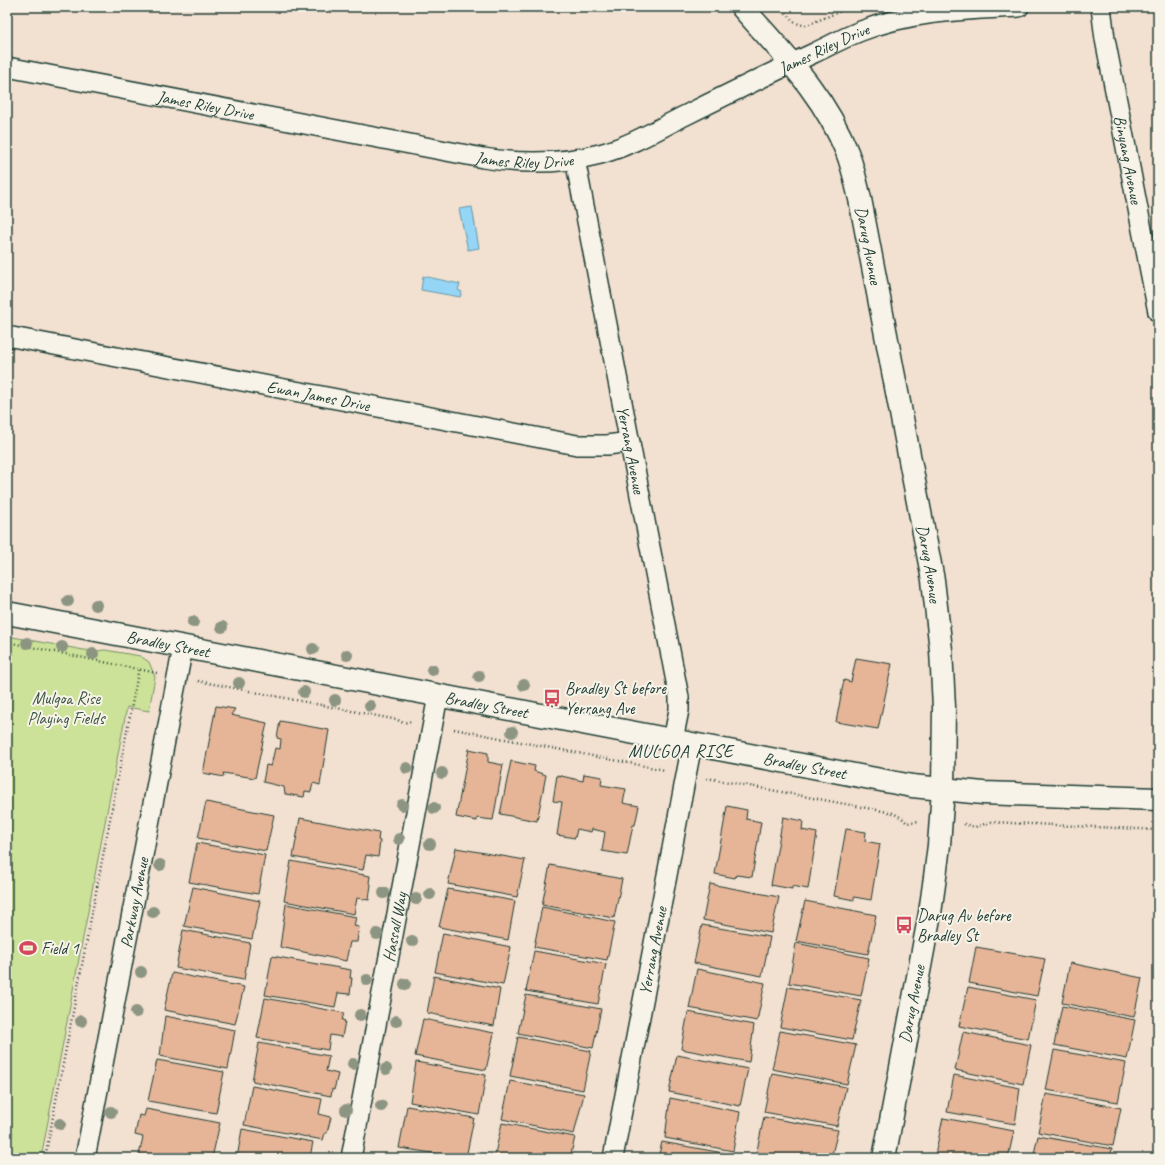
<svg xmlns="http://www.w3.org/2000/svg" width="1165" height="1165" font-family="Caveat,sans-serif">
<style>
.green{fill:#cce298;stroke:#769066}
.water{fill:#95d5f6;stroke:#6698a8}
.building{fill:#e6b497;stroke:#1f3d34}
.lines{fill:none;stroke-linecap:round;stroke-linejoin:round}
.minor-casing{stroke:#1f3d34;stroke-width:22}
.tertiary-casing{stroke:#1f3d34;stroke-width:25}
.path{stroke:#1f3d34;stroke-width:2.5;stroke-dasharray:1 3;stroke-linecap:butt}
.minor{stroke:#f7f3e8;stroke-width:19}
.tertiary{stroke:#f7f3e8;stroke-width:22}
.tree{fill:#8c9482}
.labels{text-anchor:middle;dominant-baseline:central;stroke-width:4;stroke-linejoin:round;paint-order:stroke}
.street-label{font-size:17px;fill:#1f3d34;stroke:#f7f3e8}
.poi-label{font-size:17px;fill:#1f3d34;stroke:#f7f3e8;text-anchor:start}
.park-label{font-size:17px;fill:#395643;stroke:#f7f3e8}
.neighbourhood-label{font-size:18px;letter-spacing:1px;fill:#1f3d34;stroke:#f7f3e8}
</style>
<rect width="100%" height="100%" fill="#f2e0d0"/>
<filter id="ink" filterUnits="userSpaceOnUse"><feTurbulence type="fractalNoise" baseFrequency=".025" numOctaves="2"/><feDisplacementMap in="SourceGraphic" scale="8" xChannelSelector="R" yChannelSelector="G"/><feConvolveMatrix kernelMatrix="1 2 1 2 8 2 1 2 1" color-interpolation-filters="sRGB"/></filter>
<g filter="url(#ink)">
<path class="green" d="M 7,636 L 84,650 L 96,651 L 105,650 L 140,656 L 149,662 L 155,677 L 149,711 L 127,707 L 41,1158 L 7,1158 Z"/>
<path class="water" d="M 472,207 L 479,248 L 468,250 L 459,209 Z
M 423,276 L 460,284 L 458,290 L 462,292 L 460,297 L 421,290 Z"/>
<path class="building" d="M 856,658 L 892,664 L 878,729 L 836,722 L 844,680 L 851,682 Z
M 216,706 L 235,709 L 231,715 L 267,723 L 255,778 L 223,773 L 224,777 L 203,773 Z
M 280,721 L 329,730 L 320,785 L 313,783 L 311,792 L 305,791 L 304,797 L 285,794 L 284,787 L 263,782 L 266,765 L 271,766 L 275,748 L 280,749 L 281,739 L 277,738 Z
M 469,749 L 488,753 L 488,762 L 503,765 L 493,820 L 477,818 L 477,821 L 456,817 Z
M 511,761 L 535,766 L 534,771 L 546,775 L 537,821 L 500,814 Z
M 584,774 L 602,777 L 601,785 L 626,789 L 623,803 L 639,806 L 635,825 L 633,825 L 627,855 L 602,851 L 605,832 L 592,829 L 591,832 L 577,829 L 575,838 L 557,835 L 562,802 L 553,801 L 557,775 L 583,781 Z
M 206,802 L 274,815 L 266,851 L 198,838 Z
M 727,806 L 747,810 L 746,819 L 761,822 L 752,877 L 736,875 L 735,878 L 715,874 Z
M 783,817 L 803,821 L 802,830 L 817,833 L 808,889 L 792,886 L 792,889 L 771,885 Z
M 300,818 L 379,833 L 378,840 L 380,841 L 378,857 L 366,855 L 363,870 L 293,857 Z
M 846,829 L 866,832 L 865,841 L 880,844 L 871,900 L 854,897 L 854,900 L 834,896 Z
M 197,843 L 265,855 L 258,894 L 189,882 Z
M 456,848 L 525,860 L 517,897 L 448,884 Z
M 291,861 L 370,876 L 369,883 L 371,884 L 369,900 L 357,898 L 354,914 L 284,901 Z
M 550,865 L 622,879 L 614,918 L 542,905 Z
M 710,884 L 779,897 L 771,933 L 703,920 Z
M 193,887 L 260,901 L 252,939 L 184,926 Z
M 448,889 L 515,901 L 508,940 L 439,927 Z
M 805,901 L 876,915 L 868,954 L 796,941 Z
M 286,904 L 356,917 L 354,926 L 359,927 L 357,942 L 350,942 L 346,961 L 280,947 Z
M 542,907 L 615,922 L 607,960 L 534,947 Z
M 702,925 L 770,937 L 762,976 L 694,963 Z
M 183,930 L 250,943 L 244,980 L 176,968 Z
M 443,933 L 511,947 L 503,985 L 435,972 Z
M 796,943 L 869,958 L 861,996 L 789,983 Z
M 976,947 L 1045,959 L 1037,996 L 969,983 Z
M 534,951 L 606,964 L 598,1004 L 526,991 Z
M 272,956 L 351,970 L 350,978 L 352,978 L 350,994 L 338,993 L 335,1007 L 265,995 Z
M 1070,963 L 1142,978 L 1134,1017 L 1062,1003 Z
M 697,969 L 765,983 L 757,1021 L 689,1008 Z
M 172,973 L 244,987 L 235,1024 L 164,1010 Z
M 434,976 L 500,989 L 494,1026 L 427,1013 Z
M 788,987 L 861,1000 L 852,1040 L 780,1027 Z
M 968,987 L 1036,1000 L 1028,1039 L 959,1026 Z
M 526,995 L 601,1009 L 593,1048 L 518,1033 Z
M 265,998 L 344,1013 L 342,1020 L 345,1021 L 342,1037 L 330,1035 L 328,1050 L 257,1038 Z
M 1062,1006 L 1135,1020 L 1127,1059 L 1054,1045 Z
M 688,1012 L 754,1025 L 749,1062 L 681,1049 Z
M 165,1016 L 235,1030 L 228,1069 L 160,1056 Z
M 423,1019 L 494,1033 L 486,1070 L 415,1056 Z
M 780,1031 L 856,1045 L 847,1084 L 772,1069 Z
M 963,1032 L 1031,1045 L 1023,1084 L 955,1070 Z
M 518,1037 L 591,1051 L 583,1090 L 510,1076 Z
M 259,1043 L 329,1056 L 326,1071 L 338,1074 L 334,1090 L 332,1089 L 331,1096 L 252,1081 Z
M 1054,1050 L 1126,1063 L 1118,1102 L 1046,1090 Z
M 677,1055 L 748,1069 L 740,1106 L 669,1092 Z
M 157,1060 L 224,1072 L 216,1113 L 148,1101 Z
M 416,1062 L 486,1075 L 479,1115 L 410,1102 Z
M 772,1073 L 846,1087 L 837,1126 L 764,1112 Z
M 954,1075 L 1020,1088 L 1015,1124 L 947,1112 Z
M 510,1081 L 584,1094 L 574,1134 L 502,1119 Z
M 252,1086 L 322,1099 L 319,1114 L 331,1117 L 327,1133 L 325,1133 L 323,1140 L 244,1125 Z
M 1046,1094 L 1121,1108 L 1113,1146 L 1038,1132 Z
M 670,1098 L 740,1112 L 733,1151 L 665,1138 Z
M 407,1106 L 474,1118 L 466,1158 L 399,1148 Z
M 146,1109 L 220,1123 L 212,1158 L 193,1158 L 181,1156 L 181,1158 L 156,1158 L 139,1155 L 143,1137 L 135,1135 L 139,1115 L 144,1116 Z
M 764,1117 L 838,1130 L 831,1158 L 769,1158 L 756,1155 Z
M 943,1118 L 1014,1131 L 1008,1158 L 952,1158 L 935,1155 Z
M 502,1123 L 575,1137 L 570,1158 L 494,1158 Z
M 242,1129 L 313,1142 L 310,1157 L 313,1158 L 237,1158 Z
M 1038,1136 L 1112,1149 L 1110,1158 L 1033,1158 Z
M 662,1142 L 729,1154 L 728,1158 L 658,1158 Z"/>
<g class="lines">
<g class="minor-casing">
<g id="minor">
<path id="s1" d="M 1101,7 L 1105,39 L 1158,312"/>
<path id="s2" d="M 7,67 L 483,158 C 522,164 562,164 600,154 C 630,146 658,129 686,115 C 728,94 771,73 814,53 C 829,46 845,37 861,31 C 911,11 965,10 1019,7"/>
<path id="s3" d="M 575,159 L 679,697 L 679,710 L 673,740"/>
<path id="s4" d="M 7,336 L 577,445 L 607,445 L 630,442"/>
<path id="s5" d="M 85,1158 L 183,647"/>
<path id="s6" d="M 351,1158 L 438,696"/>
<path id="s7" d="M 613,1158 L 692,744"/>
</g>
</g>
<g class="tertiary-casing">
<g id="tertiary">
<path id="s8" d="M 742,7 C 782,53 824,94 847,152 C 853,167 856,183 860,199 L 933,580 L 941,650 L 944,707 L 943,790 L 939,845 L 935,877 L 930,913 L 884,1158"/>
<path id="s9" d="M 7,613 L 912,786 L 983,793 L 1158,799"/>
</g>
</g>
<path class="path" d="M 780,7 C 788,15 794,26 807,25 L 851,7
M 7,642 L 157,673
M 198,681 L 398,720 L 403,723 L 412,721
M 454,729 L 665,770
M 707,778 L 893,813 L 902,818 L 907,823 L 919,821
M 964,824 L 975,827 L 991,822 L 1158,830
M 45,1158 L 139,668"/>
<use href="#minor" class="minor"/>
<use href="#tertiary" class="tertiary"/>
</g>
<g class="tree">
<circle cx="68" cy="601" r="6"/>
<circle cx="96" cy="605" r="6"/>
<circle cx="193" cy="622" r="6"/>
<circle cx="222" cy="627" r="6"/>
<circle cx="27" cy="643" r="6"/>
<circle cx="62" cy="647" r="6"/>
<circle cx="313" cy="649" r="6"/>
<circle cx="93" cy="654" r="6"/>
<circle cx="347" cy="655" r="6"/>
<circle cx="432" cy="670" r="6"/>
<circle cx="479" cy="676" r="6"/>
<circle cx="239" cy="683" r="6"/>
<circle cx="524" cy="685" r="6"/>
<circle cx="304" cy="692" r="6"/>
<circle cx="335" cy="700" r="6"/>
<circle cx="370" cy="706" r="6"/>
<circle cx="512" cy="732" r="6"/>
<circle cx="407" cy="768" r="6"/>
<circle cx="442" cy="773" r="6"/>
<circle cx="402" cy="805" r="6"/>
<circle cx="434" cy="808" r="6"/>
<circle cx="399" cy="839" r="6"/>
<circle cx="430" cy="844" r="6"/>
<circle cx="160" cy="865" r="6"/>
<circle cx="384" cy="893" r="6"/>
<circle cx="430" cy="894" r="6"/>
<circle cx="416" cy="899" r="6"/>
<circle cx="153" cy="912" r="6"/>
<circle cx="377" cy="934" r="6"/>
<circle cx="412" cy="941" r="6"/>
<circle cx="141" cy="972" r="6"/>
<circle cx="367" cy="980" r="6"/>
<circle cx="405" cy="984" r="6"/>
<circle cx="136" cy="1012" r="6"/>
<circle cx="360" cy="1015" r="6"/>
<circle cx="81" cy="1021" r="6"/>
<circle cx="396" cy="1021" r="6"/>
<circle cx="353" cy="1064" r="6"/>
<circle cx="386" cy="1069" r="6"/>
<circle cx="381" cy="1106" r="6"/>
<circle cx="346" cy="1110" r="6"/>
<circle cx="111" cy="1112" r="6"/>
<circle cx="60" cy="1124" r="6"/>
</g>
</g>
<defs>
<g id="bus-bare" transform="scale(1.38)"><path d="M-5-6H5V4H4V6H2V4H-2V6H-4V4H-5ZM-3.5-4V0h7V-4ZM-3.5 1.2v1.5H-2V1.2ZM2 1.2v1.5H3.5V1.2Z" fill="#d1495b" stroke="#f7f3e8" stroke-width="2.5" paint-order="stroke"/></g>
<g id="stadium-bare" transform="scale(1.38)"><path d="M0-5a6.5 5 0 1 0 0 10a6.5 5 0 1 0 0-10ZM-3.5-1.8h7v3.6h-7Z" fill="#d1495b" stroke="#f7f3e8" stroke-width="2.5" paint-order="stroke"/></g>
</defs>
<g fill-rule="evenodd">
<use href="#bus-bare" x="552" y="698"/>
<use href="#bus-bare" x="904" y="925"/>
<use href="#stadium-bare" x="28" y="948"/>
</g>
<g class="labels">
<g class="street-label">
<text stroke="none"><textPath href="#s2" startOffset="850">James Riley Drive</textPath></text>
<text stroke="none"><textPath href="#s2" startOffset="202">James Riley Drive</textPath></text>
<text stroke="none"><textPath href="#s2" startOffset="526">James Riley Drive</textPath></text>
<text stroke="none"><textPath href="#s1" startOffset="155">Binyang Avenue</textPath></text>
<text stroke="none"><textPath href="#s8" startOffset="276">Darug Avenue</textPath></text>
<text stroke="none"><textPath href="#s4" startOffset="317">Ewan James Drive</textPath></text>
<text stroke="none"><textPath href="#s3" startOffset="296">Yerrang Avenue</textPath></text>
<text stroke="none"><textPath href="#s8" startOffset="600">Darug Avenue</textPath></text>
<text stroke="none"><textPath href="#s9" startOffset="164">Bradley Street</textPath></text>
<text stroke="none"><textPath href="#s9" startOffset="488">Bradley Street</textPath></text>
<text stroke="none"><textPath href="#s9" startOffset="812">Bradley Street</textPath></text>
<text stroke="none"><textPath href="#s5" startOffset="260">Parkway Avenue</textPath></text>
<text stroke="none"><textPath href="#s6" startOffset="235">Hassall Way</textPath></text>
<text stroke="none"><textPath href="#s7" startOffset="211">Yerrang Avenue</textPath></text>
<text transform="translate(912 1004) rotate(-79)">Darug Avenue</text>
</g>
<g class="poi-label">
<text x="565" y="688">Bradley St before<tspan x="565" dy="20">Yerrang Ave</tspan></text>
<text x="917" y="915">Darug Av before<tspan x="917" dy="20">Bradley St</tspan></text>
<text x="41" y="948">Field 1</text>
</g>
<g class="park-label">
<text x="66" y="698">Mulgoa Rise<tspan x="66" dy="20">Playing Fields</tspan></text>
</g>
<g class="neighbourhood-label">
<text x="681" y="751">MULGOA RISE</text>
</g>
</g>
<rect width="1165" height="1165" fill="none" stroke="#f7f3e8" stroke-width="24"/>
<rect x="12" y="12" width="1141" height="1141" fill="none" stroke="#1f3d34" stroke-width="1.5" filter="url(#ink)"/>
</svg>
